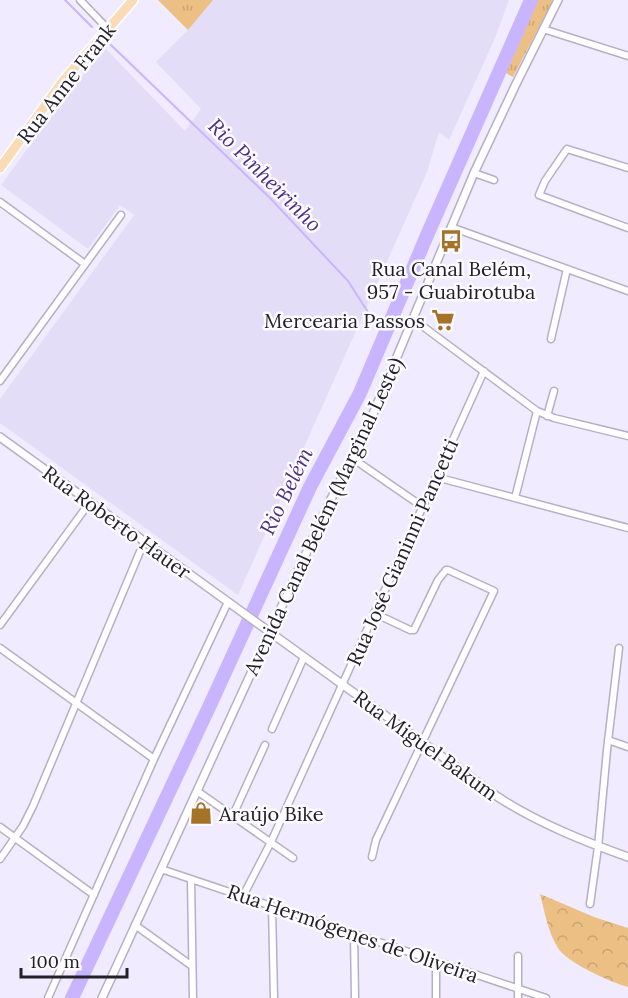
<svg xmlns="http://www.w3.org/2000/svg" width="628" height="998" font-family="Lora,serif">
<style>
.built{fill:#e4ddf8}
.grass{fill:url(#grass-tufts)}
.forest{fill:url(#forest-crowns)}
.lines{fill:none;stroke-linecap:round;stroke-linejoin:round}
.stream{stroke:#c9b5ff;stroke-width:2}
.river{stroke:#c9b5ff;stroke-width:14}
.minor-casing{stroke:#b5b0c3;stroke-width:9}
.tertiary-casing{stroke:#b5b0c3;stroke-width:10}
.primary-casing{stroke:#fff;stroke-width:12}
.minor{stroke:#fff;stroke-width:6}
.tertiary{stroke:#fff;stroke-width:7}
.primary{stroke:#f9dcb5;stroke-width:9}
.labels{text-anchor:middle;dominant-baseline:central;stroke-width:5;stroke-linejoin:round;paint-order:stroke}
.street-label{font-size:20px;fill:#232128;stroke:#fcfbff}
.poi-label{font-size:20px;fill:#232128;stroke:#fcfbff}
.water-label{font-size:21px;font-style:italic;fill:#4e2f82;stroke:#fcfbff}
</style>
<defs>
<pattern id="grass-tufts" width="24" height="20" patternUnits="userSpaceOnUse" patternTransform="scale(1.5)"><rect width="24" height="20" fill="#ecbf84"/><path d="M3 7l-1-3M5 7V3M7 7l1-3M15 17l-1-3M17 17v-4M19 17l1-3" fill="none" stroke="#caa472"/></pattern>
<pattern id="forest-crowns" width="20" height="18" patternUnits="userSpaceOnUse" patternTransform="scale(1.5)"><rect width="20" height="18" fill="#ecbf84"/><path d="M2 6a3 3 0 1 1 6 0M12 15a3 3 0 1 1 6 0" fill="none" stroke="#caa472"/></pattern>
</defs>
<rect width="100%" height="100%" fill="#f0ebff"/>
<path class="built" d="M 213,0 L 509,0 L 495,38 L 449,140 L 439,132 L 427,172 L 238,595 L 0,423 L 0,399 L 134,215 L 120,205 L 88,249 L 1,185 L 74,85 L 106,49 L 185,131 L 201,109 L 156,62 L 188,30 Z"/>
<path class="grass" d="M 158,0 L 213,0 L 188,30 Z
M 538,0 L 553,0 L 513,77 L 506,73 Z"/>
<path class="forest" d="M 540,894 L 594,917 L 628,928 L 628,987 C 612,983 566,962 558,948 C 548,932 545,913 540,894 Z"/>
<g class="lines">
<path class="stream" d="M 65,0 L 92,27
M 111,45 L 271,199 L 348,281 L 384,337"/>
<path class="river" d="M 72,998 L 210,705 L 310,487 L 360,393 L 428,233 L 531,0"/>
<g class="minor-casing">
<path id="minor" d="M 80,0 L 108,29
M 543,29 L 628,56
M 628,168 L 567,149 L 545,181 L 539,195 L 628,228
M 474,173 L 494,180
M 0,202 L 85,264
M 451,227 L 628,291
M 413,319 L 537,411 L 554,418 L 628,436
M 551,339 L 567,269
M 0,381 L 121,215
M 547,416 L 554,391
M 352,458 L 423,507
M 436,477 L 628,528
M 515,498 L 537,411
M 0,625 L 90,502
M 0,648 L 154,759
M 272,729 L 304,657
M 608,740 L 628,747
M 197,791 L 293,858
M 233,815 L 265,745
M 0,827 L 94,895
M 372,857 L 376,840 L 494,591 L 448,570 L 446,570 L 438,580 L 414,630 L 410,630 L 374,613
M 0,859 L 23,826 L 33,806 L 144,542
M 161,869 L 546,998
M 191,879 L 193,998
M 243,896 L 271,842 L 484,371
M 590,904 L 598,847 L 607,750 L 619,648
M 272,906 L 274,998
M 135,925 L 192,966
M 354,933 L 355,998
M 518,956 L 518,998
M 436,961 L 436,998
M 48,998 L 154,759 L 228,602"/>
</g>
<g class="tertiary-casing">
<path id="tertiary" d="M 0,437 L 498,797 C 538,823 583,841 628,857
M 102,998 L 331,499 L 359,444 L 373,414 L 474,173 L 517,82 L 558,0"/>
</g>
<g class="primary-casing">
<path id="primary" d="M 0,168 L 63,81 L 133,0"/>
</g>
<use href="#minor" class="minor"/>
<use href="#tertiary" class="tertiary"/>
<use href="#primary" class="primary"/>
</g>
<defs>
<g id="bus-bare" transform="scale(1.8)"><path d="M-5-6H5V4H4V6H2V4H-2V6H-4V4H-5ZM-3.5-4V0h7V-4ZM-3.5 1.2v1.5H-2V1.2ZM2 1.2v1.5H3.5V1.2Z" fill="#a47328" stroke="#fcfbff" stroke-width="2.5" paint-order="stroke"/></g>
<g id="supermarket-bare" transform="scale(1.8)"><path d="M-6-5.5h2.5l.6 2H6L4.5 2H-2.5L-4.4-4H-6ZM-1.5 3.2a1.3 1.3 0 1 0 .1 0ZM3 3.2a1.3 1.3 0 1 0 .1 0Z" fill="#a47328" stroke="#fcfbff" stroke-width="2.5" paint-order="stroke"/></g>
<g id="shop-bare" transform="scale(1.8)"><path d="M-5-2.5h2.3a2.7 3.5 0 0 1 5.4 0H5L5.5 6h-11ZM-1.5-2.5h3a1.5 2.3 0 0 0-3 0Z" fill="#a47328" stroke="#fcfbff" stroke-width="2.5" paint-order="stroke"/></g>
</defs>
<g fill-rule="evenodd">
<use href="#bus-bare" x="451" y="241"/>
<use href="#supermarket-bare" x="443" y="320"/>
<use href="#shop-bare" x="201" y="813"/>
</g>
<g class="labels">
<g class="street-label">
<text transform="translate(66 83) rotate(-52)">Rua Anne Frank</text>
<text transform="translate(323 516) rotate(-65)">Avenida Canal Belém (Marginal Leste)</text>
<text transform="translate(117 522) rotate(36)">Rua Roberto Hauer</text>
<text transform="translate(402 552) rotate(-66)">Rua José Gianinni Pancetti</text>
<text transform="translate(426 745) rotate(36)">Rua Miguel Bakum</text>
<text transform="translate(353 933) rotate(19)">Rua Hermógenes de Oliveira</text>
</g>
<g class="poi-label">
<text x="451" y="268">Rua Canal Belém,<tspan x="451" dy="23">957 - Guabirotuba</tspan></text>
<text x="425" y="320" text-anchor="end">Mercearia Passos</text>
<text x="219" y="813" text-anchor="start">Araújo Bike</text>
</g>
<g class="water-label">
<text transform="translate(265 175) rotate(45)">Rio Pinheirinho</text>
<text transform="translate(286 491) rotate(-64)">Rio Belém</text>
</g>
</g>
<path d="M21 968v9h106v-9" fill="none" stroke="#232128" stroke-width="3"/>
<text x="30" y="968" font-size="18" fill="#232128" stroke="#fcfbff" stroke-width="4.5" paint-order="stroke">100 m</text>
</svg>
